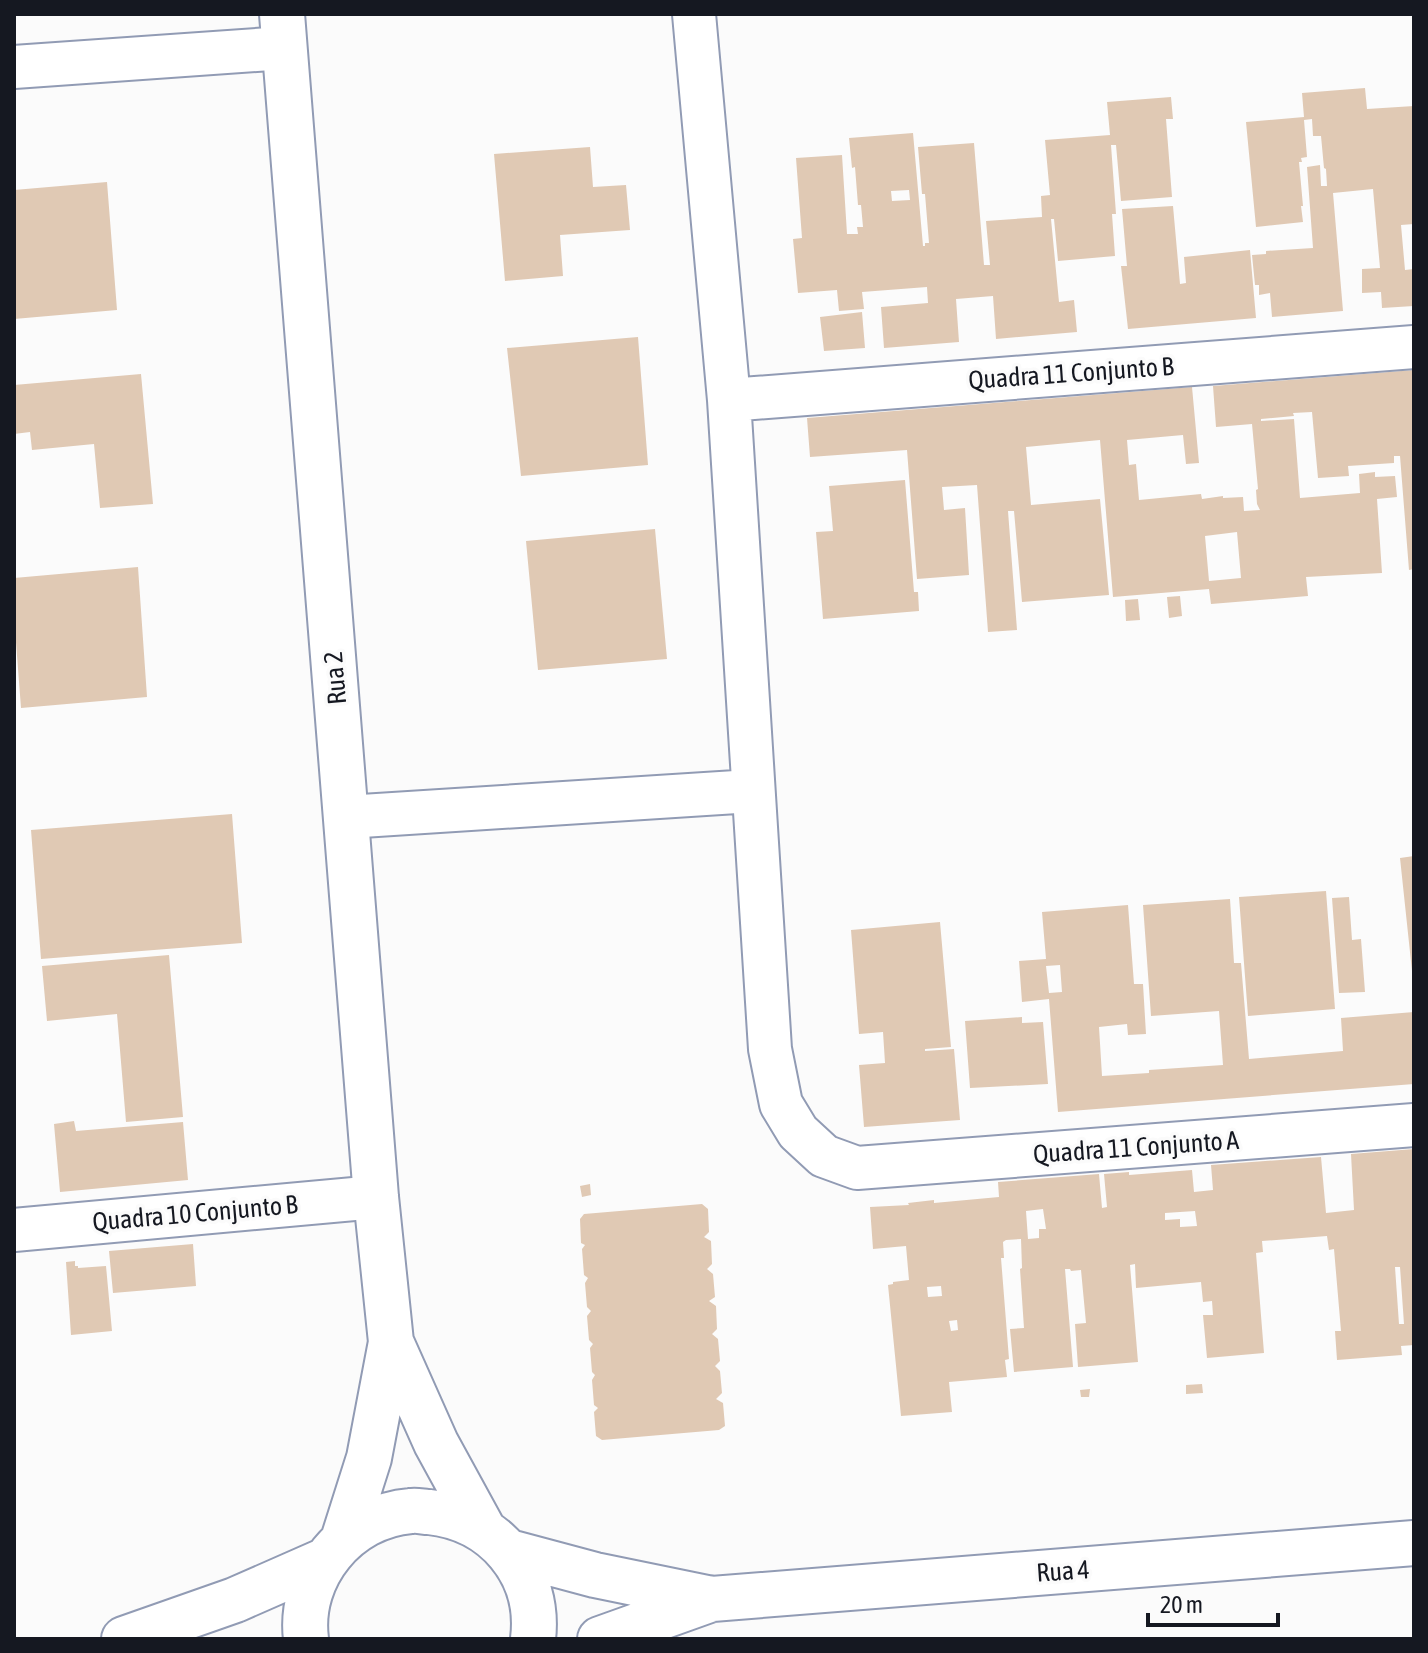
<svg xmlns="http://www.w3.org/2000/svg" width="1428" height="1653" font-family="'Asap Condensed',sans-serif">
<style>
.building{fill:#e0c9b4;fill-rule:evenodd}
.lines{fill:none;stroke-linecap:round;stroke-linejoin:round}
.minor-casing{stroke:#919bb4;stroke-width:46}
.tertiary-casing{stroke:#919bb4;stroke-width:48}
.minor{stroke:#fff;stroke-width:42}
.tertiary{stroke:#fff;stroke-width:44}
.labels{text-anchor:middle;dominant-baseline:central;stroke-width:7;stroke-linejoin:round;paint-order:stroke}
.street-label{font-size:26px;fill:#151821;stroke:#fbfbfb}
</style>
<rect width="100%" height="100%" fill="#fbfbfb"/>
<path class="building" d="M 1365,88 L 1367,109 L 1414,106 L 1414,224 L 1401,225 L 1405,270 L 1414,269 L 1414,306 L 1382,308 L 1381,292 L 1362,293 L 1362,269 L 1380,268 L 1373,189 L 1333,193 L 1343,311 L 1272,317 L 1270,293 L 1259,295 L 1259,285 L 1255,285 L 1252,255 L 1266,254 L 1266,251 L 1313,248 L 1307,167 L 1320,165 L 1321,186 L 1327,186 L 1326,169 L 1324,168 L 1321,136 L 1313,136 L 1312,119 L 1304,120 L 1307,157 L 1301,158 L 1302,162 L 1299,162 L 1303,206 L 1301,206 L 1303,222 L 1256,227 L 1246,122 L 1304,117 L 1302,93 Z
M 1171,97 L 1173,119 L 1166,119 L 1172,197 L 1121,201 L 1116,145 L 1111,145 L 1116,214 L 1112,214 L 1115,256 L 1058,261 L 1054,219 L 1051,219 L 1059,302 L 1074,300 L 1077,332 L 996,339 L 993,296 L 956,299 L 959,342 L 884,348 L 881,307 L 928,303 L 927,287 L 862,292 L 864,309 L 839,311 L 837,290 L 798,293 L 793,239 L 802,238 L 796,158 L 842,155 L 847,234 L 858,234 L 857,227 L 863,227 L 861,205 L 858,205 L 855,167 L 852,168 L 849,138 L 913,133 L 923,246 L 925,246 L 925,243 L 929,243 L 925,194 L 922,194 L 918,147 L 974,143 L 984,265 L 990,265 L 986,221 L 1042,217 L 1041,196 L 1050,195 L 1045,140 L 1110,135 L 1107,102 ZM 909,190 L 910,200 L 892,201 L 891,191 Z
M 590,147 L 593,187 L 626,185 L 630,230 L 560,235 L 563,276 L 505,281 L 494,154 Z
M 107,182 L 117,310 L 14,319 L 14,190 Z
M 1173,206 L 1180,284 L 1186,283 L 1184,257 L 1250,250 L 1256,318 L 1128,329 L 1121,266 L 1127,266 L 1122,209 Z
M 862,312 L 865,348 L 824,351 L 820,317 Z
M 638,337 L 648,465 L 521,476 L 507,348 Z
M 1414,370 L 1414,569 L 1409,570 L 1400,456 L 1394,456 L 1394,463 L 1348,466 L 1349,476 L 1318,478 L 1312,412 L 1293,413 L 1294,416 L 1261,419 L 1261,421 L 1294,419 L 1300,498 L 1360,493 L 1359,474 L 1375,472 L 1375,477 L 1395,476 L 1397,497 L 1377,499 L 1382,573 L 1306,577 L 1308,596 L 1211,604 L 1209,589 L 1113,597 L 1100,440 L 1026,447 L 1031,505 L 1100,499 L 1109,595 L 1022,602 L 1014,511 L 1008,511 L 1017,630 L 988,632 L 977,485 L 942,487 L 944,510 L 965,508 L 969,575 L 917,579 L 907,450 L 810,457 L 807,418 L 1192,387 L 1199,463 L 1186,464 L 1183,435 L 1127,440 L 1129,465 L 1136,464 L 1139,500 L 1201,494 L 1202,499 L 1223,496 L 1223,498 L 1243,497 L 1244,511 L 1260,510 L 1257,504 L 1256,490 L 1258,489 L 1252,424 L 1216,427 L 1213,386 ZM 1237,532 L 1241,578 L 1209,581 L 1205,536 Z
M 141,374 L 153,504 L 100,508 L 94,444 L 32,450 L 30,432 L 14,434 L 14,385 Z
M 905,480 L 914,592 L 918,592 L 919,611 L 823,619 L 816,532 L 833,531 L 829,486 Z
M 655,529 L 667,659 L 538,670 L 526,541 Z
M 138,567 L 147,697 L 21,708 L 14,616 L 14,578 Z
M 1180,596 L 1182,616 L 1169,618 L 1167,597 Z
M 1138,599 L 1140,620 L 1126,621 L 1125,600 Z
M 232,814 L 242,943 L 41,959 L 31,830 Z
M 1414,856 L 1414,971 L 1412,971 L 1400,858 Z
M 1326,891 L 1335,1009 L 1248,1016 L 1239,897 Z
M 1349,897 L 1352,940 L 1361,939 L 1365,992 L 1339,993 L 1332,898 Z
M 1230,899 L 1234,963 L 1241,963 L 1249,1059 L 1343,1051 L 1341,1018 L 1414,1012 L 1414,1084 L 1058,1112 L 1049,999 L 1022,1002 L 1019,961 L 1046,959 L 1042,912 L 1128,905 L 1134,984 L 1143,984 L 1146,1034 L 1128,1035 L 1127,1024 L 1099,1027 L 1102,1076 L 1149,1073 L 1149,1070 L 1223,1065 L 1219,1011 L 1151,1016 L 1143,905 ZM 1060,965 L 1062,992 L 1049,993 L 1046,966 Z
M 940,922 L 951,1047 L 925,1049 L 925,1051 L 954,1049 L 960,1120 L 864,1127 L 859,1065 L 885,1063 L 883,1032 L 859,1034 L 851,930 Z
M 169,955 L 183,1117 L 126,1122 L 117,1014 L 47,1021 L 42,966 Z
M 1022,1017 L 1022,1023 L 1043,1022 L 1048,1084 L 970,1088 L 965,1021 Z
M 74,1121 L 76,1131 L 183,1122 L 188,1180 L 60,1192 L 54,1124 Z
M 1414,1149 L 1414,1345 L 1401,1346 L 1402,1355 L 1337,1360 L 1335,1331 L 1341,1331 L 1334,1249 L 1329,1250 L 1327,1236 L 1262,1241 L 1263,1252 L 1256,1253 L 1264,1353 L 1207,1358 L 1203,1315 L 1213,1315 L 1212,1301 L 1203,1302 L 1201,1282 L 1136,1288 L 1135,1264 L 1130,1265 L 1138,1362 L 1078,1367 L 1075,1324 L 1086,1323 L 1081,1270 L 1071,1271 L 1070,1269 L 1065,1269 L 1073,1367 L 1014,1372 L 1010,1329 L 1024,1328 L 1020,1269 L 1022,1268 L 1021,1239 L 1006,1240 L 1003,1242 L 1004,1258 L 1001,1258 L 1009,1359 L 1005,1360 L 1007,1377 L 949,1382 L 952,1412 L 901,1416 L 888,1285 L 893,1284 L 893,1282 L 909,1280 L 906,1246 L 873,1249 L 870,1207 L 909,1205 L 908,1203 L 934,1200 L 934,1203 L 999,1197 L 998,1182 L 1099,1174 L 1102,1208 L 1107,1207 L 1104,1174 L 1129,1172 L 1129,1175 L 1192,1170 L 1194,1192 L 1213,1190 L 1211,1165 L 1321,1157 L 1326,1213 L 1354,1210 L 1351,1154 ZM 1043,1209 L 1046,1229 L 1039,1229 L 1039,1238 L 1028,1239 L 1026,1211 ZM 1195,1211 L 1197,1226 L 1180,1227 L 1180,1219 L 1165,1220 L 1165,1213 ZM 1395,1267 L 1400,1267 L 1404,1324 L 1399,1324 ZM 941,1286 L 942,1296 L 928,1297 L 927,1287 ZM 957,1320 L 958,1330 L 951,1331 L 949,1321 Z
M 590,1184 L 591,1195 L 582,1197 L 580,1186 Z
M 702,1204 L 708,1209 L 709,1232 L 704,1237 L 711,1241 L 712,1264 L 707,1269 L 713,1274 L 715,1297 L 709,1301 L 716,1306 L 717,1329 L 712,1334 L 718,1339 L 720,1361 L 715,1366 L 720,1371 L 722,1393 L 716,1399 L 723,1403 L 725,1426 L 719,1430 L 602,1440 L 596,1436 L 594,1412 L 598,1408 L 594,1405 L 592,1380 L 595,1375 L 592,1372 L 590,1348 L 593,1344 L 589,1340 L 587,1316 L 591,1311 L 587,1307 L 585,1283 L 588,1278 L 584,1275 L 582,1249 L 585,1245 L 581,1243 L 580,1219 L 584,1214 Z
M 193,1244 L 196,1286 L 113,1293 L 109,1251 Z
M 75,1261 L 75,1266 L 78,1266 L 78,1268 L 106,1266 L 112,1331 L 71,1335 L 66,1262 Z
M 1202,1384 L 1203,1393 L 1186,1394 L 1186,1385 Z
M 1090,1389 L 1089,1397 L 1081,1397 L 1080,1390 Z"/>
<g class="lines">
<g class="minor-casing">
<path id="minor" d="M 694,14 L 729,400 L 770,1049 L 781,1104 L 798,1132 L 824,1156 L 857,1168 L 1414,1125
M 14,67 L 284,48
M 729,400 L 1414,347
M 346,817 L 752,791
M 14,1230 L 376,1197"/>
</g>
<g class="tertiary-casing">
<path id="tertiary" d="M 282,14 L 376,1197 L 391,1342 L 369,1458 L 343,1540
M 391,1342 L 436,1443 L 483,1529
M 509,1552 L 595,1575 L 712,1599
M 124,1639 L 235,1600 L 326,1560
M 306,1639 C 298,1576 347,1516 411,1511 C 417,1510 423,1512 429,1512 C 495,1519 541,1573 533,1639
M 600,1639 L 712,1599 L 1414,1543"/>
</g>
<use href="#minor" class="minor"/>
<use href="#tertiary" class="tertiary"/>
</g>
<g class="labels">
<g class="street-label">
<text transform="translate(1071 373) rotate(-4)">Quadra 11 Conjunto B</text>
<text transform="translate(335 678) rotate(-95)">Rua 2</text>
<text transform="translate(1136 1147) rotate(-4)">Quadra 11 Conjunto A</text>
<text transform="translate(195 1213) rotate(-5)">Quadra 10 Conjunto B</text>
<text transform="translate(1063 1571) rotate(-4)">Rua 4</text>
</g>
</g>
<rect width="1428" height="1653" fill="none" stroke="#151821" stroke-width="32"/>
<path d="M1148 1613v12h130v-12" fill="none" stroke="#151821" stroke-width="4"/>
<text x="1160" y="1613" font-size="24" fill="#151821" stroke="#fbfbfb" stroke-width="6" paint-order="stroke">20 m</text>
</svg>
